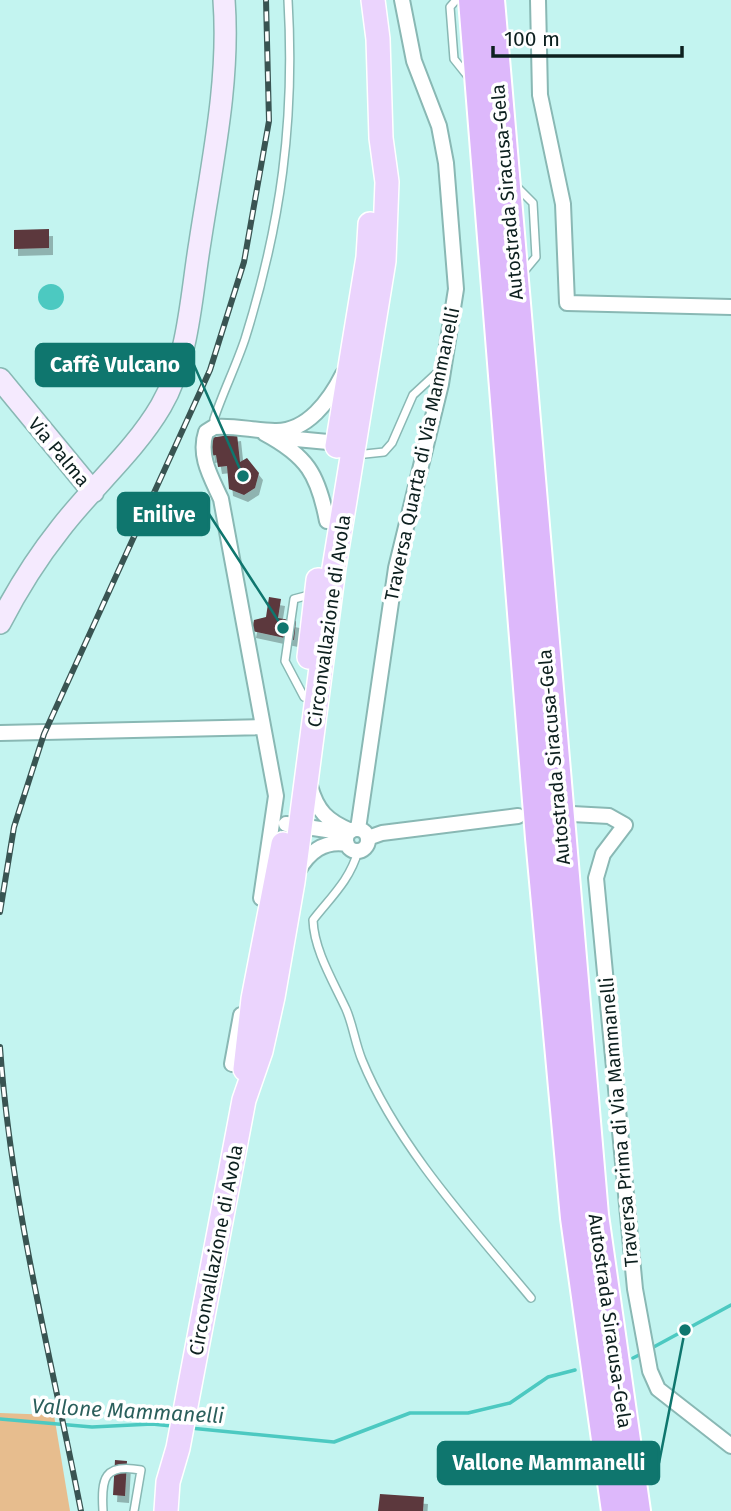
<svg xmlns="http://www.w3.org/2000/svg" width="731" height="1511" font-family="'Fira Sans',sans-serif">
<style>
.green{fill:#e7bd8e}
.water{fill:#4cc9c1}
.lines{fill:none;stroke-linecap:round;stroke-linejoin:round}
.stream{stroke:#4cc9c1;stroke-width:3.5}
.building{fill:#5b383d;filter:url(#shadow)}
.lane-casing{stroke:#89b8b4;stroke-width:10}
.street-casing{stroke:#89b8b4;stroke-width:18}
.secondary-casing{stroke:#89b8b4;stroke-width:24}
.primary-casing{stroke:#fff;stroke-width:26}
.highway-casing{stroke:#fff;stroke-width:30}
.lane{stroke:#fff;stroke-width:7}
.street{stroke:#fff;stroke-width:14}
.secondary{stroke:#f5eafe;stroke-width:21}
.primary{stroke:#ebd4fd;stroke-width:23}
.highway{stroke:#ddb8fb;stroke-width:26}
.rail-casing{stroke:#395452;stroke-width:6}
.rail{stroke:#fff;stroke-width:3.5;stroke-dasharray:10;stroke-linecap:butt}
.labels{text-anchor:middle;dominant-baseline:central;stroke-width:7;stroke-linejoin:round;paint-order:stroke}
.street-label{font-size:19px;fill:#0d201f;stroke:#fff}
.water-label{font-size:21px;font-style:italic;fill:#2b5f5c;stroke:#fff}
.leader{fill:none;stroke:#0f766e;stroke-width:2.5}
.callout-dot{fill:#0f766e;stroke:#fff;stroke-width:2.5}
.callout{fill:#0f766e;stroke:#0f766e;stroke-width:2.5}
.callout-label{font-size:21px;text-anchor:middle;font-weight:bold;fill:#fff}
</style>
<defs>
<filter id="shadow"><feDropShadow dx="4" dy="7" stdDeviation="0" flood-color="#0004"/></filter>
</defs>
<rect width="100%" height="100%" fill="#c3f4f0"/>
<path class="green" d="M 0,1413 L 54,1415 L 70,1511 L 0,1511 Z"/>
<path class="water" d="M38 297a13 13 0 1 1 26 0a13 13 0 1 1-26 0Z"/>
<g class="lines">
<path class="stream" d="M 650,1349 L 731,1305
M 633,1358 L 643,1353
M 0,1419 L 92,1427 L 152,1424 L 172,1426
M 190,1428 L 334,1442 L 410,1413 L 468,1413 L 510,1403 L 548,1377 L 575,1370"/>
</g>
<path class="building" d="M 49,229 L 49,248 L 14,249 L 14,230 Z
M 237,434 L 240,462 L 247,458 L 259,473 L 255,488 L 244,495 L 229,489 L 227,466 L 218,467 L 216,455 L 211,456 L 209,438 Z
M 269,597 L 281,599 L 278,618 L 296,621 L 294,640 L 252,631 L 254,620 L 266,617 Z
M 115,1460 L 127,1461 L 125,1496 L 113,1495 Z
M 380,1494 L 424,1497 L 423,1511 L 378,1511 Z"/>
<g class="lines">
<g class="lane-casing">
<path id="lane" d="M 456,0 L 450,7 L 454,59 L 470,79
M 514,184 L 533,203 L 536,257 L 521,275
M 214,426 L 214,419 C 223,392 236,366 245,339 C 281,224 295,121 288,0
M 355,450 L 365,454 L 384,452 L 392,443 L 413,395 L 440,370
M 304,697 L 285,661 L 294,599 L 313,594
M 358,851 C 350,880 331,897 313,920 C 314,950 333,981 346,1009 C 353,1025 355,1043 362,1060 C 397,1146 472,1227 531,1298
M 103,1511 C 101,1478 104,1463 141,1470 L 134,1511"/>
</g>
<g class="street-casing">
<path id="street" d="M 538,0 L 540,95 L 563,204 L 567,303 L 731,307
M 264,433 C 307,456 318,474 327,521
M 275,437 L 328,442 L 344,436
M 0,733 L 262,727
M 310,786 C 317,811 327,821 351,831
M 572,814 L 609,816 L 625,825 L 603,854 L 596,878 L 635,1289 L 650,1371 L 658,1389 L 731,1446
M 286,824 L 347,833
M346 840a11 11 0 1 1 22 0a11 11 0 1 1-22 0Z
M 358,829 L 396,568 L 441,384 L 456,289 L 446,163 L 439,126 L 414,61 L 402,0
M 368,838 L 382,833 L 518,816
M 298,871 C 309,852 324,840 347,844
M 261,898 L 276,796 L 221,499 C 211,477 198,456 206,432 L 214,427 C 234,425 255,431 275,431 C 307,432 330,400 343,374
M 232,1064 L 241,1015"/>
</g>
<g class="secondary-casing">
<path id="secondary" d="M 0,379 L 93,492
M 0,623 C 17,590 37,558 60,529 C 92,487 134,452 161,406 C 189,358 191,296 200,242 C 212,163 230,81 224,0"/>
</g>
<g class="primary-casing">
<path id="primary" d="M 337,446 L 368,257 L 370,224
M 309,657 L 318,580
M 245,1069 L 253,999 L 283,844
M 166,1511 L 168,1482 L 178,1448 L 244,1100 L 261,1051 L 273,997 L 293,882 L 334,568 L 384,261 L 387,182 L 381,138 L 378,39 L 373,0"/>
</g>
<g class="highway-casing">
<path id="highway" d="M 472,0 L 539,838 L 574,1218 L 615,1511
M 491,0 L 595,1215 L 637,1511"/>
</g>
<use href="#lane" class="lane"/>
<use href="#street" class="street"/>
<use href="#secondary" class="secondary"/>
<use href="#primary" class="primary"/>
<use href="#highway" class="highway"/>
<g class="rail-casing">
<path id="rail" d="M 0,912 L 14,827 L 44,734 L 210,370 L 244,262 L 269,121 L 266,0
M 0,1047 C 11,1204 51,1357 81,1511"/>
</g>
<use href="#rail" class="rail"/>
</g>
<g class="labels">
<g class="street-label">
<text transform="translate(507 192) rotate(-95)">Autostrada Siracusa-Gela</text>
<text transform="translate(59 452) rotate(50)">Via Palma</text>
<text transform="translate(422 454) rotate(-78)">Traversa Quarta di Via Mammanelli</text>
<text transform="translate(329 621) rotate(-82)">Circonvallazione di Avola</text>
<text transform="translate(554 757) rotate(-95)">Autostrada Siracusa-Gela</text>
<text transform="translate(619 1122) rotate(-95)">Traversa Prima di Via Mammanelli</text>
<text transform="translate(216 1250) rotate(-79)">Circonvallazione di Avola</text>
<text transform="translate(610 1321) rotate(82)">Autostrada Siracusa-Gela</text>
</g>
<g class="water-label">
<text transform="translate(128 1411) rotate(3)">Vallone Mammanelli</text>
</g>
</g>
<path class="leader" d="M243 476L194 365M283 628L209 514M685 1330L659 1463"/>
<g class="callout-dot">
<circle cx="243" cy="476" r="7"/>
<circle cx="283" cy="628" r="7"/>
<circle cx="685" cy="1330" r="7"/>
</g>
<g class="callout">
<rect x="36" y="344" width="158" height="42" rx="7"/>
<rect x="118" y="493" width="91" height="42" rx="7"/>
<rect x="438" y="1442" width="221" height="42" rx="7"/>
</g>
<g class="callout-label">
<text x="115" y="372">Caffè Vulcano</text>
<text x="164" y="522">Enilive</text>
<text x="549" y="1470">Vallone Mammanelli</text>
</g>
<path d="M493 46v10h189v-10" fill="none" stroke="#0d201f" stroke-width="3.5"/>
<text x="504" y="46" font-size="21" fill="#0d201f" stroke="#ffffff" stroke-width="5" paint-order="stroke">100 m</text>
</svg>
